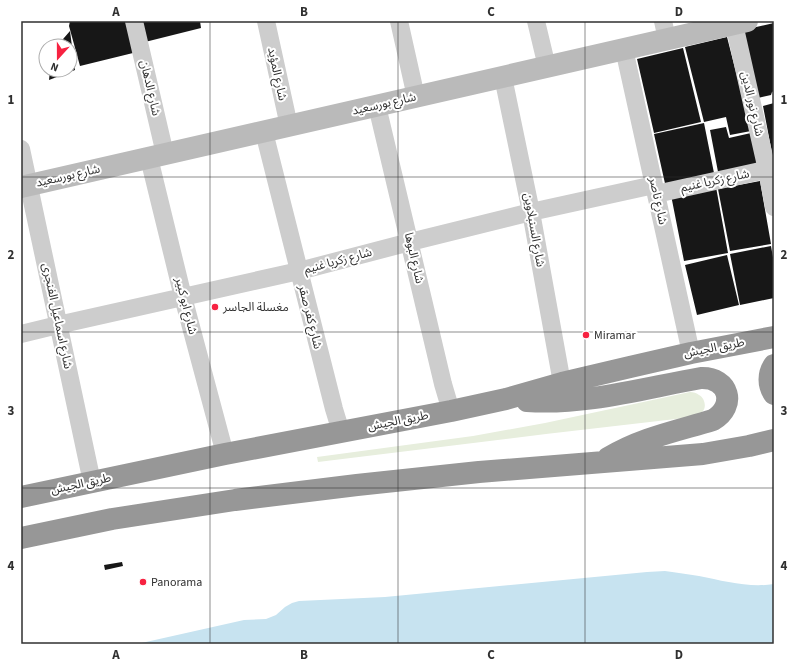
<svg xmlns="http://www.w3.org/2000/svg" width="795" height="665" font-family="'Source Sans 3','Noto Sans Arabic',sans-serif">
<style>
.green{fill:#e7eedd}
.water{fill:#c7e3f0}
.building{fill:#171717}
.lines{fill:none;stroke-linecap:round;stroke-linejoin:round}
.street{stroke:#cdcdcd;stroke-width:18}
.secondary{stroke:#bababa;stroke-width:22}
.highway{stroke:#979797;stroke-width:22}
.grid{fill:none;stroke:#303030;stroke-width:1;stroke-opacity:0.55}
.poi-dot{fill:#f72241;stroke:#fff;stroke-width:1.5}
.labels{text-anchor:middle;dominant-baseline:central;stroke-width:4;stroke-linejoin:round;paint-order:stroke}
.street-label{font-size:12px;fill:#303030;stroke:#fff}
.poi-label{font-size:12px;fill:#303030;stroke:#fff;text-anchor:start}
.neatline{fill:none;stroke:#303030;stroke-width:1.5}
.grid-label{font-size:13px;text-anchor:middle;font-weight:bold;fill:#303030}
</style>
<rect width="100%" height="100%" fill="#fff"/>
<path class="green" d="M 690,392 C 693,392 697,393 699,395 C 705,398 707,408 702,412 C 700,414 696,416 693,417 L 546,434 L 318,462 L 317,457 L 473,436 L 545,423 Z"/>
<path class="water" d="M 665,571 C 677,573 688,574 699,576 C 724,581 749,588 774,584 L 774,644 L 137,644 L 244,620 L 266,619 L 276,615 L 285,607 L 292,603 L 299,601 L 385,597 L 647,572 Z"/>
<path class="building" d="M 70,21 L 127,21 L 133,53 L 80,66 L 69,26 Z
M 140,21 L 200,21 L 201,28 L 145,42 Z
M 774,23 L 774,91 L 772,92 L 771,95 L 758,98 L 743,30 Z
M 70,31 L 75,70 L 49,80 L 50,70 L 70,70 L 70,46 L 57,46 Z
M 727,37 L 751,131 L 730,135 L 726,117 L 704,122 L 685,47 Z
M 683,48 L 701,122 L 654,133 L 637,59 Z
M 774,103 L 774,158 L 773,158 L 763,106 Z
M 704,123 L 715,178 L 666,188 L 654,134 Z
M 726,127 L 729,138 L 751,133 L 758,168 L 719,177 L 710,130 Z
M 760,181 L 771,244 L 730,251 L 718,189 Z
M 716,187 L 728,253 L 684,261 L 671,195 Z
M 771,246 L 774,263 L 774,298 L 740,305 L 730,254 Z
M 727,255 L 739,305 L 697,315 L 685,265 Z
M 122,562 L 123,566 L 105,570 L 104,565 Z"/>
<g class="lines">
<path class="street" d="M 134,21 L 165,154
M 266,21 L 289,126
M 399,21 L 416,97
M 536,21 L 547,67
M 663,21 L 667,39
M 734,24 L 767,170 L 774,207
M 624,49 L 691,353
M 503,77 L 531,212 L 562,383
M 377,106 L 443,384 L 451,411
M 264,132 L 334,409 L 341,432
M 21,149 L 92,482
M 149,158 L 183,297 L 225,454
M 656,194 L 774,168
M 21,334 L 58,325 L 299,271 L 410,242 L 531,212 L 654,185"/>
<path class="secondary" d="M 21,187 L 747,21"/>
<path class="highway" d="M 774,365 C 768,374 768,385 774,394
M 527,401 C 586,405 644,388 701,378 C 729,377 737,406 713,420 C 677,431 641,438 608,458
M 21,497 L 225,454 L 451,411 L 506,399 L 562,383 L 630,367 L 691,353 L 774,337
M 21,538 L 112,519 L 235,500 L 357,485 L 479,472 L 703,454 L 749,446 L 774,440"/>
</g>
<path class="grid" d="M 210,21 L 210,644M 398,21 L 398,644M 585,21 L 585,644M 21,177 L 774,177M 21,332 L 774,332M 21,488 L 774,488"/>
<g class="poi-dot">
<circle cx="215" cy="307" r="4"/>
<circle cx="586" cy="335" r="4"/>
<circle cx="143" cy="582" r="4"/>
</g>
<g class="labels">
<g class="street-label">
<text transform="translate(277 74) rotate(78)">شارع المؤيد</text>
<text transform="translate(150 88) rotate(77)">شارع الدهان</text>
<text transform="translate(384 104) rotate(-13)">شارع بورسعيد</text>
<text transform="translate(752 104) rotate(77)">شارع نور الدين</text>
<text transform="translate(68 176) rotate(-13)">شارع بورسعيد</text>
<text transform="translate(715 181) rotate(-12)">شارع زكريا غنيم</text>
<text transform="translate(658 201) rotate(78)">شارع ناصر</text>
<text transform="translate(534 230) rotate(80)">شارع السنبلاوين</text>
<text transform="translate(414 258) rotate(77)">شارع البوها</text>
<text transform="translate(338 261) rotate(-15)">شارع زكريا غنيم</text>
<text transform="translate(186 306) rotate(76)">شارع ابو كبير</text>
<text transform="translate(57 316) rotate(78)">شارع اسماعيل الفنجرى</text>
<text transform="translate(310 317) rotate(76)">شارع كفر صقر</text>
<text transform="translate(714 348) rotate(-11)">طريق الجيش</text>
<text transform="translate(398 421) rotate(-11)">طريق الجيش</text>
<text transform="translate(81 484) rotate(-12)">طريق الجيش</text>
</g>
<g class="poi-label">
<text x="223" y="307">مغسلة الجاسر</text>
<text x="594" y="335">Miramar</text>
<text x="151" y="582">Panorama</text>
</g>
</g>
<rect width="795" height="665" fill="none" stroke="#ffffff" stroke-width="44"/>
<g transform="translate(58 58) rotate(201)"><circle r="19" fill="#ffffff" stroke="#acacac"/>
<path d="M0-3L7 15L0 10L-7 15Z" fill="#f72241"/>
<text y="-6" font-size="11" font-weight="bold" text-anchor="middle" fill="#303030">N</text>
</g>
<rect x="22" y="22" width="751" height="621" class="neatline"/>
<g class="grid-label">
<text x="116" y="16">A</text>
<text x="304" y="16">B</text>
<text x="491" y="16">C</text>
<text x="679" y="16">D</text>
<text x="11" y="104">1</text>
<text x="784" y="104">1</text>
<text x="11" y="259">2</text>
<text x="784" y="259">2</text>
<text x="11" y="415">3</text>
<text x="784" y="415">3</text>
<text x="11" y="570">4</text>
<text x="784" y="570">4</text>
<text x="116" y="659">A</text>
<text x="304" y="659">B</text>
<text x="491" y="659">C</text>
<text x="679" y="659">D</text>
</g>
</svg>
